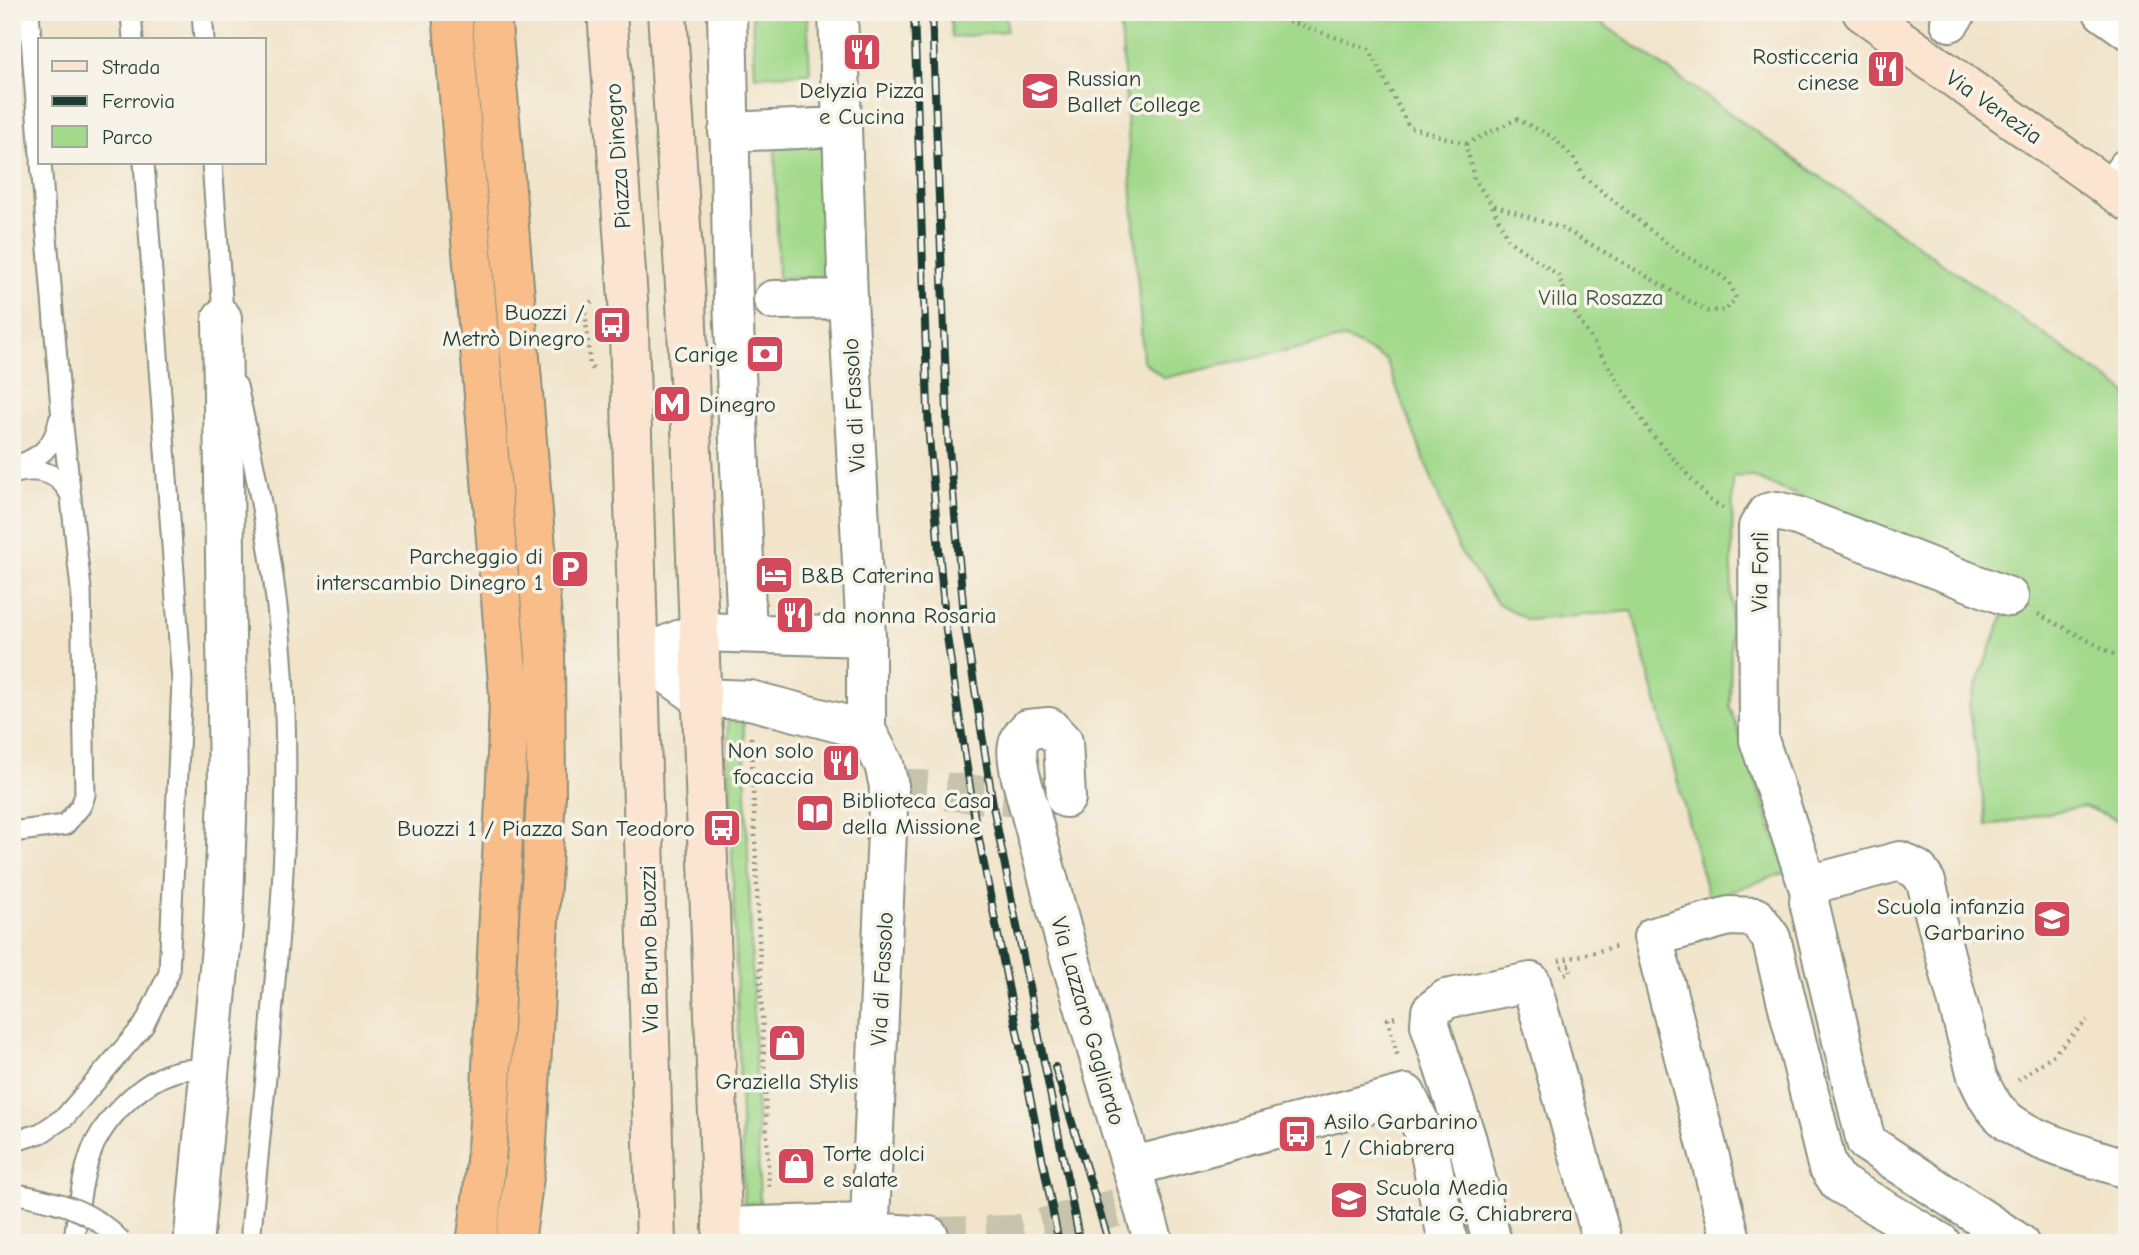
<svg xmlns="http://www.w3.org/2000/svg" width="2139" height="1255" font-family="'Comic Neue',sans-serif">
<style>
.green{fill:#a2d98b;stroke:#608b60;stroke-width:2}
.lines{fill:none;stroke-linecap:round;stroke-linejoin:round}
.street-tunnel{stroke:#c7c3ac;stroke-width:38;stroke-dasharray:38 19;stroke-linecap:butt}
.lane-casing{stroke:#88907f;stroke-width:23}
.street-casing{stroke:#88907f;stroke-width:42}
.secondary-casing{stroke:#88907f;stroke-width:42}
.highway-casing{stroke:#88907f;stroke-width:42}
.path{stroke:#88907f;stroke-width:4.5;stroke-dasharray:2 5;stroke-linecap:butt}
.lane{stroke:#fff;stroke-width:19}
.street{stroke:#fff;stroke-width:38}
.secondary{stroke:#fce5d0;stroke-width:38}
.highway{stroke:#f8bd89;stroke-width:38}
.rail-casing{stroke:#1f3d34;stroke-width:8}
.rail{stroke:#f7f3e8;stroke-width:5;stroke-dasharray:16;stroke-linecap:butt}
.lane-bridge-casing{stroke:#88907f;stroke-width:23;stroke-linecap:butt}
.lane-bridge{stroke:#fff;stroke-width:19}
.labels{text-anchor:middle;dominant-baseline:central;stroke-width:7;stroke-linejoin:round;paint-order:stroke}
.poi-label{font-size:23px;fill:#1f3d34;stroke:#f7f3e8;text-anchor:start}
.street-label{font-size:23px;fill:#1f3d34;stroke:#f7f3e8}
.park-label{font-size:23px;fill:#395c45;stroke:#f7f3e8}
</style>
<rect width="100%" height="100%" fill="#f7f3e8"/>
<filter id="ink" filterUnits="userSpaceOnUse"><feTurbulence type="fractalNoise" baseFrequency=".0143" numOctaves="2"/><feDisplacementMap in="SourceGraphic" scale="14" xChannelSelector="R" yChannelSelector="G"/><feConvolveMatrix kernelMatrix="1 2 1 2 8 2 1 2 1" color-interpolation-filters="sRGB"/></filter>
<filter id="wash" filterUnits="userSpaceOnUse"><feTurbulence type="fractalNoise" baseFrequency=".00686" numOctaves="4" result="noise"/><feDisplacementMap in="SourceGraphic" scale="28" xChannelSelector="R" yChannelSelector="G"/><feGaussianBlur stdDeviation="1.57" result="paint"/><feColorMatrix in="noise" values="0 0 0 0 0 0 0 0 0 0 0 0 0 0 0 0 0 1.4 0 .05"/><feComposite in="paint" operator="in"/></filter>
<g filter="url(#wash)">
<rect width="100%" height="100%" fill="#f1e4ca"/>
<path class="green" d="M 752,12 L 807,12 L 810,73 L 755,76 Z
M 950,12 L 1006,12 L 1007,31 L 952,38 Z
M 1120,12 L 1586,12 L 2127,393 L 2127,824 L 2084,806 L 1987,826 L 1969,704 L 2015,585 L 1750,476 L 1733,477 L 1730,707 L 1787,872 L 1709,899 L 1632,611 L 1528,620 L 1497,603 L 1459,550 L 1386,360 L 1346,338 L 1164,378 L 1143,361 Z
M 823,140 L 826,277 L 778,278 L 775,141 Z
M 727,705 L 743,705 L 760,1203 L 744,1204 Z"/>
</g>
<g filter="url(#ink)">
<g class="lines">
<path class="street-tunnel" d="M 889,786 L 1027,799
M 929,1236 L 1017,1234 L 1116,1208"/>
<g class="lane-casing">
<path id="lane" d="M 29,12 L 40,154
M 131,12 L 133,40
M 202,12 L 204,40
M 212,163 L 224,326
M 237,386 C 258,481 277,576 283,673 C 295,859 267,1047 251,1232
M 12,467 C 39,459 54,448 59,420
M 15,473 C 40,467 60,473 71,496
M 12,832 L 65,825 L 81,806 L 85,795 L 81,589 L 61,408 L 41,163
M 12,1142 L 41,1133 L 65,1117 L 144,1025 L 169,973 L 182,682 L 144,163
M 73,1243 C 79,1212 81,1172 95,1143 C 110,1113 145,1079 178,1071 C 188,1068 200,1070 211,1070"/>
</g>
<g class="street-casing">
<path id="street" d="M 727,12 L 733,300 L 747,633
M 838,12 L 848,299 L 866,637 L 866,730 L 884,764 L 889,786 L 869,1243
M 2103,12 L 2127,29
M 1950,22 L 1957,12
M 728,132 L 842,127
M 2112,190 L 2127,168
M 773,300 L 848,299
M 641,655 L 701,698 L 750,700 L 866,730
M 641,655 L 699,632 L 866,637
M 1066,798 L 1063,742 L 1049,727 L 1028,729 C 1013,743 1017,755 1020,774 L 1066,945 L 1154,1243
M 1810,892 L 1759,740 L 1758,527 L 1767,513 L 1777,511 L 1797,516 L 2009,597
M 1131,1167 L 1406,1094 L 1427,1138 L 1448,1243
M 722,1227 L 868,1223
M 869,1232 L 929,1236 L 929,1243
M 194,1235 L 223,926 L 228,792 L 222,318
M 1492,1243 L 1467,1140 L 1430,1025 L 1431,1011 L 1446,999 L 1531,982 L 1603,1243
M 1732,1243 L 1653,937 L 1729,916 L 1756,917 L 1771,938 L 1827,1165 L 1839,1183 L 1941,1243
M 2019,1243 L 1866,1142 L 1809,902 L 1810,892 L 1820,882 L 1900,861 L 1918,870 L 1926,882 L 1977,1076 C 1984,1091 1990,1105 2003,1117 C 2031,1143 2090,1156 2127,1169"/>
</g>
<g class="secondary-casing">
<path id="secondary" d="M 607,12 L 628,299 L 656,1243
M 667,12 L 686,301 L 723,1243
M 1862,12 L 2127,201"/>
</g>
<g class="highway-casing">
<path id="highway" d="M 452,12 L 509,695 C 507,789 500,883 496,977 C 492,1066 490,1155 476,1243
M 491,12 L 545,655 L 546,795 L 538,938 L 526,1161 L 515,1243"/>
</g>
<path class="path" d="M 1262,12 L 1369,49 L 1409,127 L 1466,144 L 1474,179 L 1492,205 L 1508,240 L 1558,275 L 1571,307 L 1650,432 L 1710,500 L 1726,510
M 1466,144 L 1517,119 L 1553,137 L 1574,159 L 1584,177 L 1674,249 L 1720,275 L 1730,283 L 1736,298 L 1726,310 L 1707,311 L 1564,229 L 1493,205
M 592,301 L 585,309 L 590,366 L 593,369
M 2038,614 L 2127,661
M 751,737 L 769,1189
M 1559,961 L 1618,946
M 1561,967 L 1570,965 L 1571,972 L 1565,974
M 1395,1017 L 1388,1019 L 1398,1058
M 2018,1080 L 2054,1054 L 2087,1020"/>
<use href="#lane" class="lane"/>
<use href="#street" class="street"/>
<use href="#secondary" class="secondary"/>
<use href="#highway" class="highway"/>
<g class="rail-casing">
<path id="rail" d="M 914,12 L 929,437 L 946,630 L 974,814 L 1059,1243
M 932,12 L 948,437 L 965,626 L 994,811 L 1080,1243
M 1055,1067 L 1109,1243"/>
</g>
<use href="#rail" class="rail"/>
<g class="lane-bridge-casing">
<path id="lane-bridge" d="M 12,1193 C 55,1201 90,1208 121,1241"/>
</g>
<use href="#lane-bridge" class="lane-bridge"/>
</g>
</g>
<defs>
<g id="restaurant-square" transform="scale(2.0125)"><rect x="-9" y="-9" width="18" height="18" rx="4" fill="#d1495b" stroke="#f7f3e8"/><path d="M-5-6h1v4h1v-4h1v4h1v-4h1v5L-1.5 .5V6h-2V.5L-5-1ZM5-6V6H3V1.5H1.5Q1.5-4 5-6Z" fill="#fff"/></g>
<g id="university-square" transform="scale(2.0125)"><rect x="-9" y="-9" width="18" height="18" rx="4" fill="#d1495b" stroke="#f7f3e8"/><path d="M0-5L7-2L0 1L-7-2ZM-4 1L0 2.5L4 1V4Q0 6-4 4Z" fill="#fff"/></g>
<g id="bus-square" transform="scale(2.0125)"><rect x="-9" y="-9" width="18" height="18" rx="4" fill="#d1495b" stroke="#f7f3e8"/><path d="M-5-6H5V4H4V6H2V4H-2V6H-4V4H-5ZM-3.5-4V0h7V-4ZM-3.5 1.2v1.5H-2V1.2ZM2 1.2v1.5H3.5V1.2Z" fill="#fff"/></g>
<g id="bank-square" transform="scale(2.0125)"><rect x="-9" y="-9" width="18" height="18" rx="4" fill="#d1495b" stroke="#f7f3e8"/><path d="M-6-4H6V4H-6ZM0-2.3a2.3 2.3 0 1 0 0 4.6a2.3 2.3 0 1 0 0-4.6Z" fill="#fff"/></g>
<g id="metro-square" transform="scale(2.0125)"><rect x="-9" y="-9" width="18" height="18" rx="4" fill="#d1495b" stroke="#f7f3e8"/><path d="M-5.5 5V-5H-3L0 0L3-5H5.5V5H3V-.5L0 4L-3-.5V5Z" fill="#fff"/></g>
<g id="parking-square" transform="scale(2.0125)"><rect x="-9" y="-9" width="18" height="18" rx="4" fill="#d1495b" stroke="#f7f3e8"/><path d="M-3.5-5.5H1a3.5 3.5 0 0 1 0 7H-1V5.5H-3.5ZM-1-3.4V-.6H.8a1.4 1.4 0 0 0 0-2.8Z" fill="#fff"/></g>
<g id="hotel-square" transform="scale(2.0125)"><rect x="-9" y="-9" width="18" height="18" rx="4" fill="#d1495b" stroke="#f7f3e8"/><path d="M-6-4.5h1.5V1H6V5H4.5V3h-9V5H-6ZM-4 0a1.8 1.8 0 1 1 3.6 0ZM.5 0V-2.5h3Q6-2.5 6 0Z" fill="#fff"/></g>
<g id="library-square" transform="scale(2.0125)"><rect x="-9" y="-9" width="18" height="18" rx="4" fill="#d1495b" stroke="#f7f3e8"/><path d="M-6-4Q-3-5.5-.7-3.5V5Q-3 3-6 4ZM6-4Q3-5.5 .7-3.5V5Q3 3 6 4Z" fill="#fff"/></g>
<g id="school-square" transform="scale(2.0125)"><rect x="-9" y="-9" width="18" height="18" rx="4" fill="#d1495b" stroke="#f7f3e8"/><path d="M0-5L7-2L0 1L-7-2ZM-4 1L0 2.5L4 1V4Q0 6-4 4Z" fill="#fff"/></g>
<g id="shop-square" transform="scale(2.0125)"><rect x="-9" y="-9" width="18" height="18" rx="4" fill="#d1495b" stroke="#f7f3e8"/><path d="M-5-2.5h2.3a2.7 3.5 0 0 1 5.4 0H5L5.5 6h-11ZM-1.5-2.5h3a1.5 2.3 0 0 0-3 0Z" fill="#fff"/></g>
</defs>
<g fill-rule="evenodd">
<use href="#restaurant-square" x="862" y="52"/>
<use href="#restaurant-square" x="1886" y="69"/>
<use href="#university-square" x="1040" y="91"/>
<use href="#bus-square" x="612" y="325"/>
<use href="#bank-square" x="765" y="354"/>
<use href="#metro-square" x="672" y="404"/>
<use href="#parking-square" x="570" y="569"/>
<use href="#hotel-square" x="774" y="575"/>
<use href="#restaurant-square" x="795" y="615"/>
<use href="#restaurant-square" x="841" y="763"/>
<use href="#library-square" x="815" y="813"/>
<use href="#bus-square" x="722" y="828"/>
<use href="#school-square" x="2052" y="919"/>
<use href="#shop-square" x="787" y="1043"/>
<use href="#bus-square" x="1297" y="1134"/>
<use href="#shop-square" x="796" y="1166"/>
<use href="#school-square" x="1349" y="1200"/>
</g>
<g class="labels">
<g class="poi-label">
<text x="1859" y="56" text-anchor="end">Rosticceria<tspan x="1859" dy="26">cinese</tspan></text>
<text x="1067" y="78">Russian<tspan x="1067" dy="26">Ballet College</tspan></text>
<text x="862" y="90" text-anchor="middle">Delyzia Pizza<tspan x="862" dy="26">e Cucina</tspan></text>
<text x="585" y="312" text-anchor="end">Buozzi /<tspan x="585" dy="26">Metrò Dinegro</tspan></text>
<text x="738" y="354" text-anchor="end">Carige</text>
<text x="699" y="404">Dinegro</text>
<text x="543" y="556" text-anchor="end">Parcheggio di<tspan x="543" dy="26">interscambio Dinegro 1</tspan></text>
<text x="801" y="575">B&amp;B Caterina</text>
<text x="822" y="615">da nonna Rosaria</text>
<text x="814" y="750" text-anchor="end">Non solo<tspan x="814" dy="26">focaccia</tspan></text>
<text x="842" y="800">Biblioteca Casa<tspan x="842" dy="26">della Missione</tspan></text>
<text x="695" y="828" text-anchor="end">Buozzi 1 / Piazza San Teodoro</text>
<text x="2025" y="906" text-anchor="end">Scuola infanzia<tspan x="2025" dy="26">Garbarino</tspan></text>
<text x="787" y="1081" text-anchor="middle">Graziella Stylis</text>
<text x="1324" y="1121">Asilo Garbarino<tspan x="1324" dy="26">1 / Chiabrera</tspan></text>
<text x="823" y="1153">Torte dolci<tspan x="823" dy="26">e salate</tspan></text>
<text x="1376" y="1187">Scuola Media<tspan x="1376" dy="26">Statale G. Chiabrera</tspan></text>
</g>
<g class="street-label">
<text transform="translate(1994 107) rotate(35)">Via Venezia</text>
<text transform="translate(618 156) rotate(-94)">Piazza Dinegro</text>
<text transform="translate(854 405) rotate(-93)">Via di Fassolo</text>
<text transform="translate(1760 572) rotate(-89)">Via Forlì</text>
<text transform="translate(649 949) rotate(-91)">Via Bruno Buozzi</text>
<text transform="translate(882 979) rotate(-87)">Via di Fassolo</text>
<text transform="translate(1088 1021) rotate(74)">Via Lazzaro Gagliardo</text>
</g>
<g class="park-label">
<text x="1601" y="297">Villa Rosazza</text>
</g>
</g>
<rect width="2139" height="1255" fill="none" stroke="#f7f3e8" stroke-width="42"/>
<rect x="38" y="38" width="228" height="126" fill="#f7f3e8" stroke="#a1aaa0" stroke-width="2"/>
<rect x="52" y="61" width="35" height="10" fill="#fce5d0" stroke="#a1aaa0" stroke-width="2"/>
<text x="102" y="74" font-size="21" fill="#1f3d34">Strada</text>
<rect x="52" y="96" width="35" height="10" fill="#1f3d34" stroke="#a1aaa0" stroke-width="2"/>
<text x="102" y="108" font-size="21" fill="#1f3d34">Ferrovia</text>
<rect x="52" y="126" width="35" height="21" fill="#a2d98b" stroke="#a1aaa0" stroke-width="2"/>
<text x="102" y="144" font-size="21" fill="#1f3d34">Parco</text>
</svg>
